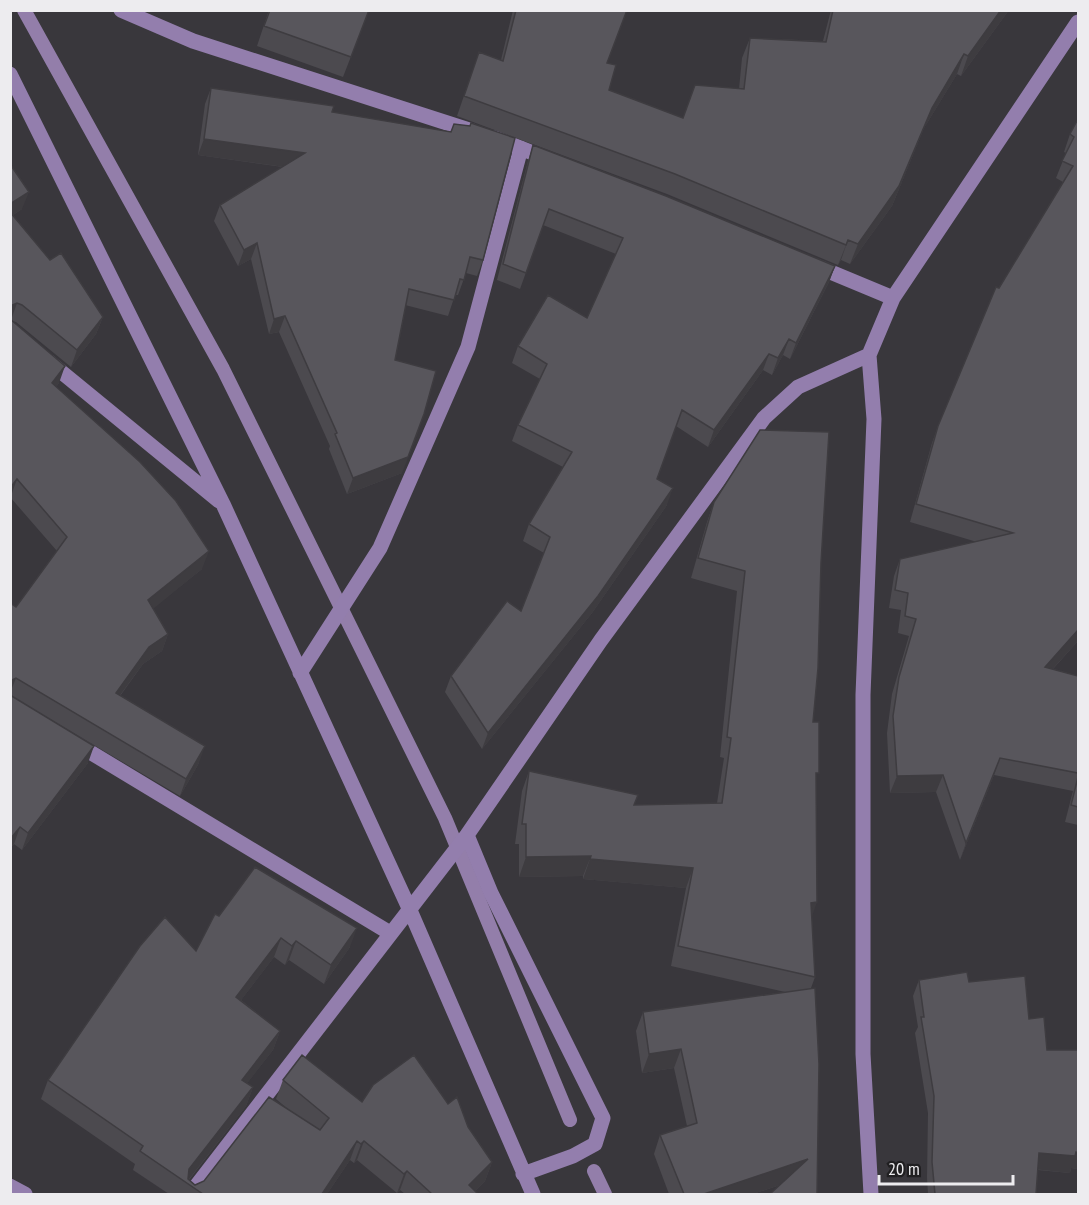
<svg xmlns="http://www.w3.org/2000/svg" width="1089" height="1205" font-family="'PT Sans Narrow',sans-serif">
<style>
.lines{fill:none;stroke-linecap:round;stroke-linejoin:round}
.stream{stroke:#937eaa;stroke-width:14}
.minor{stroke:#937ead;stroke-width:15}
.wall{fill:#4c4a4f}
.shaded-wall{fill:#3e3c40}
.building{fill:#58565c;stroke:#3e3c40;stroke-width:1.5}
</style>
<rect width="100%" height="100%" fill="#39373c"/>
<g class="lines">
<path class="stream" d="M 24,10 L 223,369 L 445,818 L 570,1120
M 594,1171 L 605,1194"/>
<path class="minor" d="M 121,10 L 193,41 L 472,131
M 10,74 L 223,504 L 409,908 L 533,1194
M 495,138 L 548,159
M 816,266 L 893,298
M 48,361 L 219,501
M 300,673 L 380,548 L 468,347 L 521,148
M 75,743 L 390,933
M 467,835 L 491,893 L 603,1118 L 595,1144 L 573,1156 L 523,1174
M 10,1186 L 25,1194
M 190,1194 L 467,835 L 601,640 L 764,418 L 798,387 L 869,355
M 871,1194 L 863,1054 L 863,695 L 874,419 L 869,355 L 893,298 L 1078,22"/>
</g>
<path class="wall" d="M 269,10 L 369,10 L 343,77 L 257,46 Z
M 513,10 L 627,10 L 607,63 L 609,90 L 682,118 L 739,89 L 742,58 L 750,38 L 823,41 L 831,10 L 1009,10 L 961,76 L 957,74 L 924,128 L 892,206 L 850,264 L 841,260 L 838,265 L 667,194 L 457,116 L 479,52 L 501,60 Z
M 211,88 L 332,112 L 483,260 L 477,276 L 466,273 L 458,295 L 455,295 L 448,316 L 405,305 L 395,360 L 402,473 L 347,494 L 329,449 L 330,446 L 279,332 L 269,334 L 251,259 L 238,266 L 214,221 L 220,205 L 283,167 L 198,155 L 205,104 Z
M 1078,119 L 1078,641 L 1053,669 L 1078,676 L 1078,825 L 1065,822 L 1073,791 L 994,775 L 960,860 L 936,792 L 890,793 L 887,733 L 892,694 L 909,636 L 898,633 L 901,610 L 889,608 L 894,576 L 900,559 L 977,542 L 910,522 L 932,443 L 938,426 L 999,288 L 1063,182 L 1056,178 L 1066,153 L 1064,152 L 1070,134 Z
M 533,145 L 835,266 L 829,282 L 790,359 L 783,355 L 772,375 L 763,370 L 708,447 L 676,426 L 657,479 L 667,505 L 592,613 L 482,749 L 445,692 L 451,676 L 521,611 L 544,553 L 523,541 L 529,524 L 563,467 L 512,441 L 518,425 L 540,379 L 512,363 L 518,346 L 587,318 L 616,254 L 543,225 L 520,289 L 497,280 L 528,161 Z
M 10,164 L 22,209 L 13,215 L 50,260 L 103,317 L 96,334 L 71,367 L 16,322 L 12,321 L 59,383 L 56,387 L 202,569 L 153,608 L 168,634 L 162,651 L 143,664 L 120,696 L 199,763 L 180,796 L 33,709 L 88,763 L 22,850 L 14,844 L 10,848 L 10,603 L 16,607 L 57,551 L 10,497 Z
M 714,502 L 821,563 L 813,722 L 816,781 L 811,917 L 815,977 L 811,988 L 780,1185 L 753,1194 L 669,1194 L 654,1154 L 660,1135 L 687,1126 L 674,1068 L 642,1073 L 636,1031 L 643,1012 L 785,992 L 671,966 L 686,888 L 583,879 L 583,876 L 519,877 L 519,844 L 515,844 L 522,791 L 529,771 L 634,805 L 717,803 L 724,758 L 720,757 L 737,591 L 691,578 L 707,522 Z
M 219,916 L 350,947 L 324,984 L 289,960 L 285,965 L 274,957 L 241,1000 L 280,1031 L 273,1050 L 247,1083 L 253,1087 L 246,1106 L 189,1180 L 195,1185 L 204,1181 L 289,1110 L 276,1099 L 283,1080 L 362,1102 L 448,1104 L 468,1127 L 492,1162 L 485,1181 L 475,1191 L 478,1194 L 405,1194 L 400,1190 L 397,1193 L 357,1160 L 354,1163 L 350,1160 L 327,1194 L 169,1194 L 133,1170 L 135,1164 L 41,1099 L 48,1080 L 196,951 Z
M 919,980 L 969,982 L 1029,1019 L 1047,1050 L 1078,1050 L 1078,1169 L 1071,1168 L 1070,1173 L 1038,1170 L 1036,1194 L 928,1194 L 927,1178 L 928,1113 L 915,1033 L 918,1027 L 913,996 Z"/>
<path class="shaded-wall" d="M 1001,10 L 1009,10 L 961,76 L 968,56 Z
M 964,54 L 957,74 L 924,128 L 892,206 L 850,264 L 858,244 L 932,108 Z
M 204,139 L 305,153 L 299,169 L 198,155 Z
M 29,192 L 22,209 L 10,217 L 10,204 Z
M 848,240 L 841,260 L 838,265 Z
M 257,243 L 251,259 L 238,266 L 244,250 Z
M 835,266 L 829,282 L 790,359 L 796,343 Z
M 17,303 L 11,320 L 10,321 L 10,306 Z
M 285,316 L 279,332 L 269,334 L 274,319 Z
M 103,317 L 96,334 L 71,367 L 77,350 Z
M 789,339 L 783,355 L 772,375 L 778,358 Z
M 769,354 L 763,370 L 708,447 L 714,430 Z
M 65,366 L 59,383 L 46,401 L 52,383 Z
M 419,430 L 402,473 L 347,494 L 353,478 Z
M 17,479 L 11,496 L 10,497 L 10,488 Z
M 673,488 L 667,505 L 592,613 L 482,749 L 488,733 Z
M 209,551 L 202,569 L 142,618 L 148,600 Z
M 1078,630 L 1078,641 L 1039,684 L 1045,667 Z
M 168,634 L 162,651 L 143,664 L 109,710 L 116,693 L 149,647 Z
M 16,678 L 10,693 L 10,681 Z
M 94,746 L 88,763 L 22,850 L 28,833 Z
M 205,746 L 199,763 L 180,796 L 186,779 Z
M 1000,758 L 994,775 L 960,860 L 966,843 Z
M 943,775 L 936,792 L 890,793 L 897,776 Z
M 20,827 L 14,844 L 10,848 L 11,838 Z
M 591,856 L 583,876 L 519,877 L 526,857 Z
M 590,859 L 693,868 L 686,888 L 583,879 Z
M 817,902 L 810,922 L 811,903 Z
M 357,928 L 350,947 L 324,984 L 331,965 Z
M 281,938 L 274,957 L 229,1016 L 236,997 Z
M 296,941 L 289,960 L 285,965 L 292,946 Z
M 280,1031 L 273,1050 L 235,1099 L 242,1080 Z
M 681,1049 L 674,1068 L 642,1073 L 649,1054 Z
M 253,1087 L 246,1106 L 186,1183 L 189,1169 Z
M 357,1141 L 350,1160 L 327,1194 L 322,1194 Z
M 364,1141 L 357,1160 L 354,1163 L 361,1144 Z
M 1039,1153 L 1078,1153 L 1078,1169 L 1071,1168 L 1070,1173 L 1033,1169 Z
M 808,1159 L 801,1178 L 753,1194 L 704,1194 Z
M 492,1162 L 485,1181 L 472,1194 L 469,1185 Z
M 407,1171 L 400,1190 L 397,1193 L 404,1174 Z"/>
<path class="building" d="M 270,10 L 369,10 L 351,57 L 264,26 Z
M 516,10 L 627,10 L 607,63 L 616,65 L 609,90 L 683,118 L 695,85 L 744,89 L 750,38 L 826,42 L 833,10 L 1001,10 L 968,56 L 964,54 L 932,108 L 899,186 L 858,244 L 848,240 L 846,245 L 675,174 L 464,96 L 479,52 L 503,61 Z
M 211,88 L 334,106 L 332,112 L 451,132 L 454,124 L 470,126 L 471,123 L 515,138 L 483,260 L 470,257 L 464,280 L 460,279 L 454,300 L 409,289 L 395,360 L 436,371 L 424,414 L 408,457 L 353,478 L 335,434 L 337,433 L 285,316 L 274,319 L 257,243 L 244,250 L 220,205 L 305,153 L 204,139 Z
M 1078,119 L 1078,630 L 1045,667 L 1078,676 L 1078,773 L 1000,758 L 966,843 L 943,775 L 897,776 L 893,716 L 899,677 L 916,619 L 905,616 L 908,593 L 895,590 L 900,559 L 1013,533 L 916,504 L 938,426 L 996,287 L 999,288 L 1073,166 L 1062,161 L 1074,137 L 1070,134 Z
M 533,145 L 666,196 L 835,266 L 796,343 L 789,339 L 778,358 L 769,354 L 714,430 L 682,410 L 657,479 L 673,488 L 598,596 L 488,733 L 451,676 L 507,601 L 521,611 L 550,537 L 529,524 L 572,452 L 518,425 L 547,364 L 518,346 L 548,295 L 587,318 L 623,238 L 549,209 L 526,273 L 503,264 Z
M 10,164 L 29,192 L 10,204 Z
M 10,212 L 50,260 L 61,253 L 103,317 L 77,350 L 22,305 L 17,303 L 10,306 Z
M 10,319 L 65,366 L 52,383 L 140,462 L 176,501 L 209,551 L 148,600 L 168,634 L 149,647 L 116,693 L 205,746 L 186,779 L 16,678 L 10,681 L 10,603 L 16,607 L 67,537 L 17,479 L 10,488 Z
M 760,430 L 829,432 L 821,563 L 818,668 L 813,722 L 819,722 L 819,773 L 816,773 L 817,902 L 811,903 L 815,977 L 678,946 L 693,868 L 590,859 L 591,856 L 526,857 L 526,824 L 522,824 L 529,771 L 638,795 L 634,805 L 722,803 L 731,738 L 727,737 L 745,571 L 698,558 L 714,502 Z
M 10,695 L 94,746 L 28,833 L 20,827 L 11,838 L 10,837 Z
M 1078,777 L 1078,807 L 1071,805 Z
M 255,867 L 357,928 L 331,965 L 296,941 L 292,946 L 281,938 L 236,997 L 280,1031 L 242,1080 L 253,1087 L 189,1169 L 188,1179 L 195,1185 L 204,1181 L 269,1097 L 320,1130 L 329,1118 L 283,1080 L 302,1055 L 362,1102 L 373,1085 L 414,1055 L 448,1104 L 457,1097 L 468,1127 L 492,1162 L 469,1185 L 478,1194 L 432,1194 L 407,1171 L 404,1174 L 364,1141 L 361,1144 L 357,1141 L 322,1194 L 203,1194 L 140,1151 L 143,1146 L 48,1080 L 140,946 L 165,917 L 196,951 L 215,914 L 219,916 Z
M 967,972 L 969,982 L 1025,976 L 1029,1019 L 1044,1017 L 1047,1050 L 1078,1050 L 1078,1153 L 1076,1152 L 1075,1156 L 1039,1153 L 1036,1194 L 935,1194 L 932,1162 L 934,1096 L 921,1017 L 924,1017 L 919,980 Z
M 815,988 L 819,1064 L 817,1194 L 770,1194 L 808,1159 L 704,1194 L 684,1194 L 660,1135 L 697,1123 L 681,1049 L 649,1054 L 643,1012 Z"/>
<rect width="1089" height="1205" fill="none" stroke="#edecef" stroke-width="24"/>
<path d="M879 1175v9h134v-9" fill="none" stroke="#edecef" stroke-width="3"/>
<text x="888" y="1175" font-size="18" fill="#edecef" stroke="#201f21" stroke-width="4.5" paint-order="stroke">20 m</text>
</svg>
